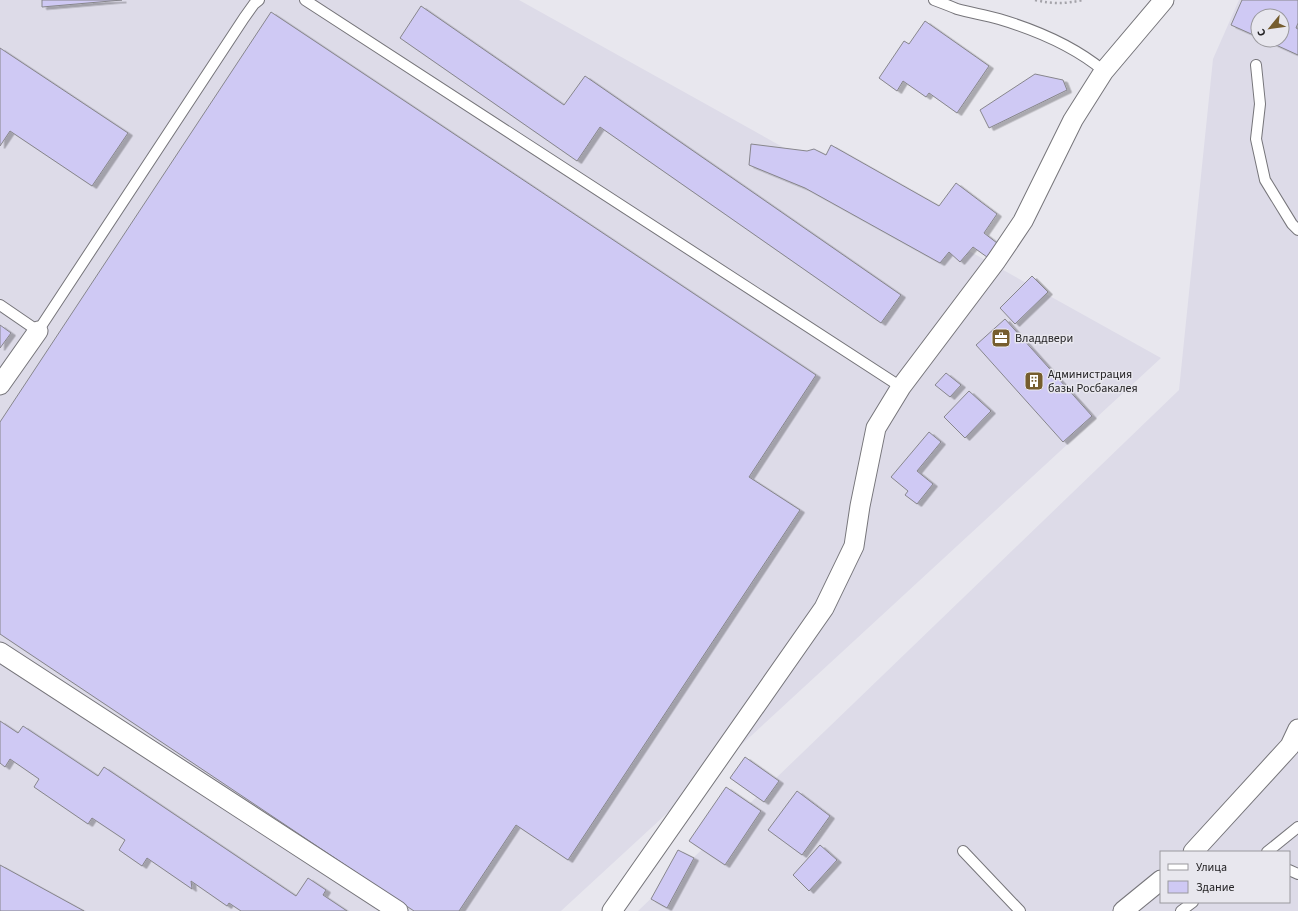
<svg xmlns="http://www.w3.org/2000/svg" width="1298" height="911" font-family="'Source Sans 3',sans-serif">
<style>
.built{fill:#dddbe8;fill-rule:evenodd}
.building{fill:#cfc9f4;stroke:#87868c;filter:url(#shadow)}
.lines{fill:none;stroke-linecap:round;stroke-linejoin:round}
.lane-casing{stroke:#76757a;stroke-width:12}
.street-casing{stroke:#76757a;stroke-width:21}
.path{stroke:#a4a3a9;stroke-width:2.5;stroke-dasharray:2 3;stroke-linecap:butt}
.lane{stroke:#fff;stroke-width:10}
.street{stroke:#fff;stroke-width:19}
.labels{text-anchor:middle;dominant-baseline:central;stroke-width:3;stroke-linejoin:round;paint-order:stroke}
.poi-label{font-size:12px;fill:#242325;stroke:#e8e7ee;text-anchor:start}
</style>
<defs>
<filter id="shadow"><feDropShadow dx="4.5" dy="2.5" stdDeviation="0" flood-color="#0004"/></filter>
</defs>
<rect width="100%" height="100%" fill="#e8e7ee"/>
<path class="built" d="M 0,0 L 519,0 L 1161,358 L 561,911 L 0,911 Z
M 1239,0 L 1298,0 L 1298,911 L 638,911 L 1179,390 L 1213,59 ZM 1258,16 L 1282,16 L 1282,40 L 1258,40 ZM 1161,852 L 1289,852 L 1289,902 L 1161,902 Z"/>
<path class="building" d="M 42,0 L 122,0 L 42,7 Z
M 1242,0 L 1298,0 L 1298,23 L 1296,28 L 1298,29 L 1298,55 L 1265,40 L 1282,40 L 1282,16 L 1258,16 L 1258,37 L 1231,25 Z
M 421,6 L 564,105 L 585,76 L 901,295 L 881,323 L 600,127 L 577,161 L 400,38 Z
M 271,12 L 816,375 L 749,477 L 800,510 L 568,860 L 516,825 L 459,911 L 414,911 L 0,634 L 0,422 Z
M 925,21 L 989,66 L 957,113 L 929,93 L 926,97 L 903,81 L 897,91 L 879,78 L 904,41 L 909,44 Z
M 0,48 L 128,133 L 92,186 L 10,131 L 0,146 Z
M 1035,74 L 1063,80 L 1067,90 L 989,128 L 980,110 Z
M 751,144 L 807,151 L 814,149 L 826,155 L 831,145 L 939,206 L 956,183 L 997,214 L 984,233 L 997,243 L 987,257 L 973,247 L 960,262 L 949,252 L 940,263 L 805,188 L 749,165 Z
M 1032,276 L 1048,292 L 1015,324 L 1000,308 Z
M 1005,319 L 1092,416 L 1063,442 L 976,345 Z
M 0,325 L 11,333 L 0,348 Z
M 946,373 L 961,385 L 950,397 L 935,385 Z
M 969,391 L 991,411 L 965,438 L 944,417 Z
M 929,432 L 941,442 L 917,471 L 933,484 L 917,504 L 905,495 L 908,491 L 891,477 Z
M 0,721 L 18,733 L 23,726 L 98,776 L 104,767 L 296,896 L 308,878 L 326,890 L 323,895 L 347,911 L 241,911 L 229,903 L 227,906 L 191,881 L 192,889 L 147,858 L 142,866 L 119,850 L 125,840 L 92,818 L 88,824 L 34,787 L 39,779 L 10,759 L 5,767 L 0,763 Z
M 745,757 L 779,781 L 764,802 L 730,778 Z
M 726,787 L 761,811 L 725,865 L 689,841 Z
M 797,791 L 830,816 L 802,855 L 768,830 Z
M 820,845 L 837,860 L 809,891 L 793,875 Z
M 678,850 L 694,858 L 667,908 L 651,899 Z
M 0,865 L 84,911 L 0,911 Z"/>
<g class="lines">
<g class="lane-casing">
<path id="lane" d="M 305,0 L 901,387
M 934,0 C 942,3 950,6 957,9 C 971,13 986,15 999,19 C 1036,30 1074,46 1104,71
M 1256,65 L 1260,104 L 1256,139 L 1265,180 L 1292,224 L 1298,230
M 0,305 L 38,331 L 244,18 L 254,4 L 259,0
M 963,851 L 1020,911
M 1267,852 L 1298,827
M 1289,870 L 1298,874
M 1181,911 L 1193,902"/>
</g>
<g class="street-casing">
<path id="street" d="M 0,385 L 38,331
M 0,652 L 398,911
M 1193,852 L 1290,746 L 1298,729
M 612,911 L 824,608 L 854,546 L 860,506 L 876,428 L 901,387 L 996,261 L 1023,221 L 1073,120 L 1104,71 L 1164,0
M 1123,911 L 1161,880"/>
</g>
<path class="path" d="M 1035,0 C 1053,4 1065,4 1083,0"/>
<use href="#lane" class="lane"/>
<use href="#street" class="street"/>
</g>
<defs>
<g id="office-square" transform="scale(1)"><rect x="-9" y="-9" width="18" height="18" rx="4" fill="#765d2e" stroke="#e8e7ee"/><path d="M-6-3h4V-5.5h4V-3h4V5H-6ZM-1-4.5V-3h2v-1.5ZM-6 0V1H6V0Z" fill="#fff"/></g>
<g id="building-square" transform="scale(1)"><rect x="-9" y="-9" width="18" height="18" rx="4" fill="#765d2e" stroke="#e8e7ee"/><path d="M-4-6H4V6H1V3H-1V6H-4ZM-2.5-4.3h1.7v1.8h-1.7ZM.8-4.3h1.7v1.8H.8ZM-2.5-1h1.7V.8h-1.7ZM.8-1h1.7V.8H.8Z" fill="#fff"/></g>
</defs>
<g fill-rule="evenodd">
<use href="#office-square" x="1001" y="338"/>
<use href="#building-square" x="1034" y="381"/>
</g>
<g class="labels">
<g class="poi-label">
<text x="1015" y="338">Владдвери</text>
<text x="1048" y="374">Администрация<tspan x="1048" dy="14">базы Росбакалея</tspan></text>
</g>
</g>
<rect x="1160" y="851" width="130" height="52" fill="#e8e7ee" stroke="#9a999e"/>
<rect x="1168" y="864" width="20" height="6" fill="#ffffff" stroke="#9a999e"/>
<text x="1196" y="871" font-size="12" fill="#242325">Улица</text>
<rect x="1168" y="881" width="20" height="12" fill="#cfc9f4" stroke="#9a999e"/>
<text x="1196" y="891" font-size="12" fill="#242325">Здание</text>
<g transform="translate(1270 28) rotate(241)"><circle r="19" fill="#e8e7ee" stroke="#9a999e"/>
<path d="M0-3L7 15L0 10L-7 15Z" fill="#765d2e"/>
<text y="-6" font-size="11" font-weight="bold" text-anchor="middle" fill="#242325">С</text>
</g>
</svg>
